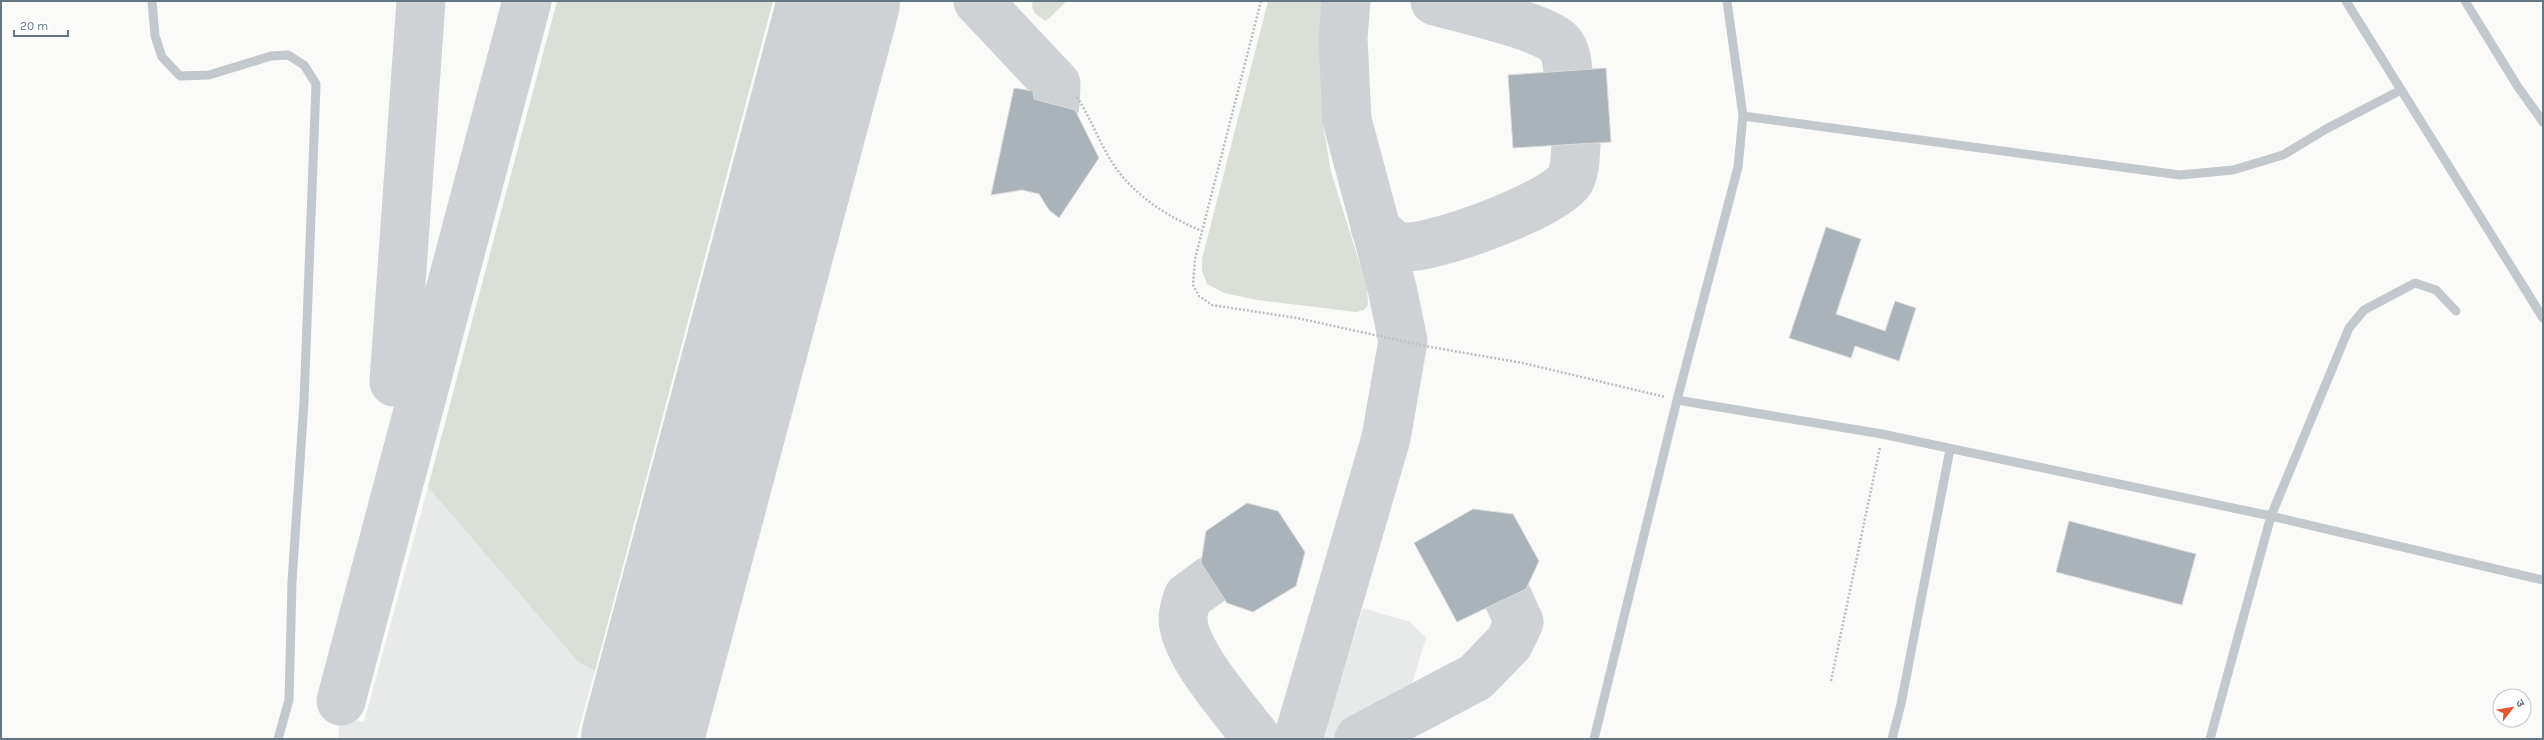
<svg xmlns="http://www.w3.org/2000/svg" width="2544" height="740" font-family="Karla,'Noto Sans Devanagari',sans-serif">
<style>
.built{fill:#e8e9e9}
.green{fill:#dadfd7}
.lines{fill:none;stroke-linecap:round;stroke-linejoin:round}
.taxiway{stroke:#ced2d4;stroke-width:49}
.runway{stroke:#ced2d4;stroke-width:122}
.building{fill:#aab3b9;stroke:#dcdcda}
.path{stroke:#bbbfc2;stroke-width:2.5;stroke-dasharray:2 2;stroke-linecap:butt}
.lane{stroke:#c3c8cc;stroke-width:9}
</style>
<rect width="100%" height="100%" fill="#fafaf8"/>
<path class="built" d="M 428,487 L 578,662 L 595,671 L 576,739 L 338,739 L 340,718 L 364,722 Z
M 1363,608 L 1410,622 L 1426,638 L 1395,739 L 1322,739 Z"/>
<path class="green" d="M 557,1 L 773,1 L 595,671 L 578,662 L 428,487 Z
M 1033,1 L 1067,1 L 1046,21 C 1037,15 1030,13 1033,1 Z
M 1268,1 L 1323,1 L 1323,125 L 1331,172 L 1367,287 L 1368,305 L 1364,310 L 1356,312 L 1257,300 L 1224,293 L 1207,284 L 1202,271 L 1202,259 Z"/>
<g class="lines">
<path class="taxiway" d="M 978,1 L 1056,84 L 1055,105
M 1435,1 C 1457,7 1549,28 1560,44 C 1566,52 1567,61 1568,71
M 1375,227 C 1383,236 1392,246 1404,247 C 1434,249 1554,205 1570,180 C 1576,169 1575,156 1576,144
M 394,382 L 421,1
M 1211,580 L 1188,597 C 1186,603 1183,611 1183,618 C 1183,653 1236,710 1257,739
M 341,701 L 527,1
M 1298,739 L 1386,438 L 1403,341 L 1392,288 L 1347,120 L 1343,38 L 1346,1
M 1359,739 L 1476,677 L 1509,643 L 1519,622 L 1508,598"/>
<path class="runway" d="M 642,739 L 839,1"/>
</g>
<path class="building" d="M 1606,68 L 1611,142 L 1513,148 L 1508,75 Z
M 1014,88 L 1033,91 L 1034,99 L 1075,110 L 1099,158 L 1059,218 L 1049,210 L 1039,194 L 1022,190 L 991,195 Z
M 1826,227 L 1861,239 L 1836,314 L 1885,331 L 1895,301 L 1916,308 L 1899,361 L 1855,346 L 1851,358 L 1789,338 Z
M 1247,503 L 1278,511 L 1305,552 L 1296,586 L 1253,612 L 1227,603 L 1201,563 L 1206,531 Z
M 1473,509 L 1513,514 L 1539,561 L 1526,589 L 1457,622 L 1414,543 Z
M 2069,521 L 2196,554 L 2182,605 L 2056,572 Z"/>
<g class="lines">
<path class="path" d="M 1261,1 L 1195,259 L 1193,285 L 1199,296 L 1212,305 L 1297,318 L 1425,346 L 1523,363 L 1665,397
M 1077,97 C 1090,117 1098,139 1110,159 C 1131,194 1166,216 1202,231
M 1831,681 L 1880,447"/>
<path class="lane" d="M 152,1 L 155,36 L 162,57 L 180,76 L 209,75 L 271,56 L 288,55 L 304,65 L 316,84 L 304,402 L 292,582 L 289,700 L 278,739
M 2346,1 L 2543,318
M 2465,1 L 2518,87 L 2543,122
M 1743,116 L 2180,175 L 2233,170 L 2283,155 L 2326,129 L 2401,90
M 1677,400 L 1882,434 L 2271,516 L 2543,580
M 1594,739 L 1677,400 L 1738,167 L 1743,116 L 1727,1
M 1892,739 L 1901,704 L 1950,449
M 2210,739 L 2271,516 L 2349,328 L 2364,310 L 2415,283 L 2436,290 L 2456,311"/>
</g>
<rect width="2544" height="740" fill="none" stroke="#657683" stroke-width="4"/>
<g transform="translate(2512 708) rotate(59)"><circle r="19" fill="#ffffff" stroke="#c1c8cd"/>
<path d="M0-3L7 15L0 10L-7 15Z" fill="#e4572e"/>
<text y="-6" font-size="11" font-weight="bold" text-anchor="middle" fill="#657683">उ</text>
</g>
<path d="M14 30v6h54v-6" fill="none" stroke="#657683" stroke-width="2"/>
<text x="20" y="30" font-size="12" fill="#657683" stroke="#ffffff" stroke-width="3" paint-order="stroke">20 m</text>
</svg>
